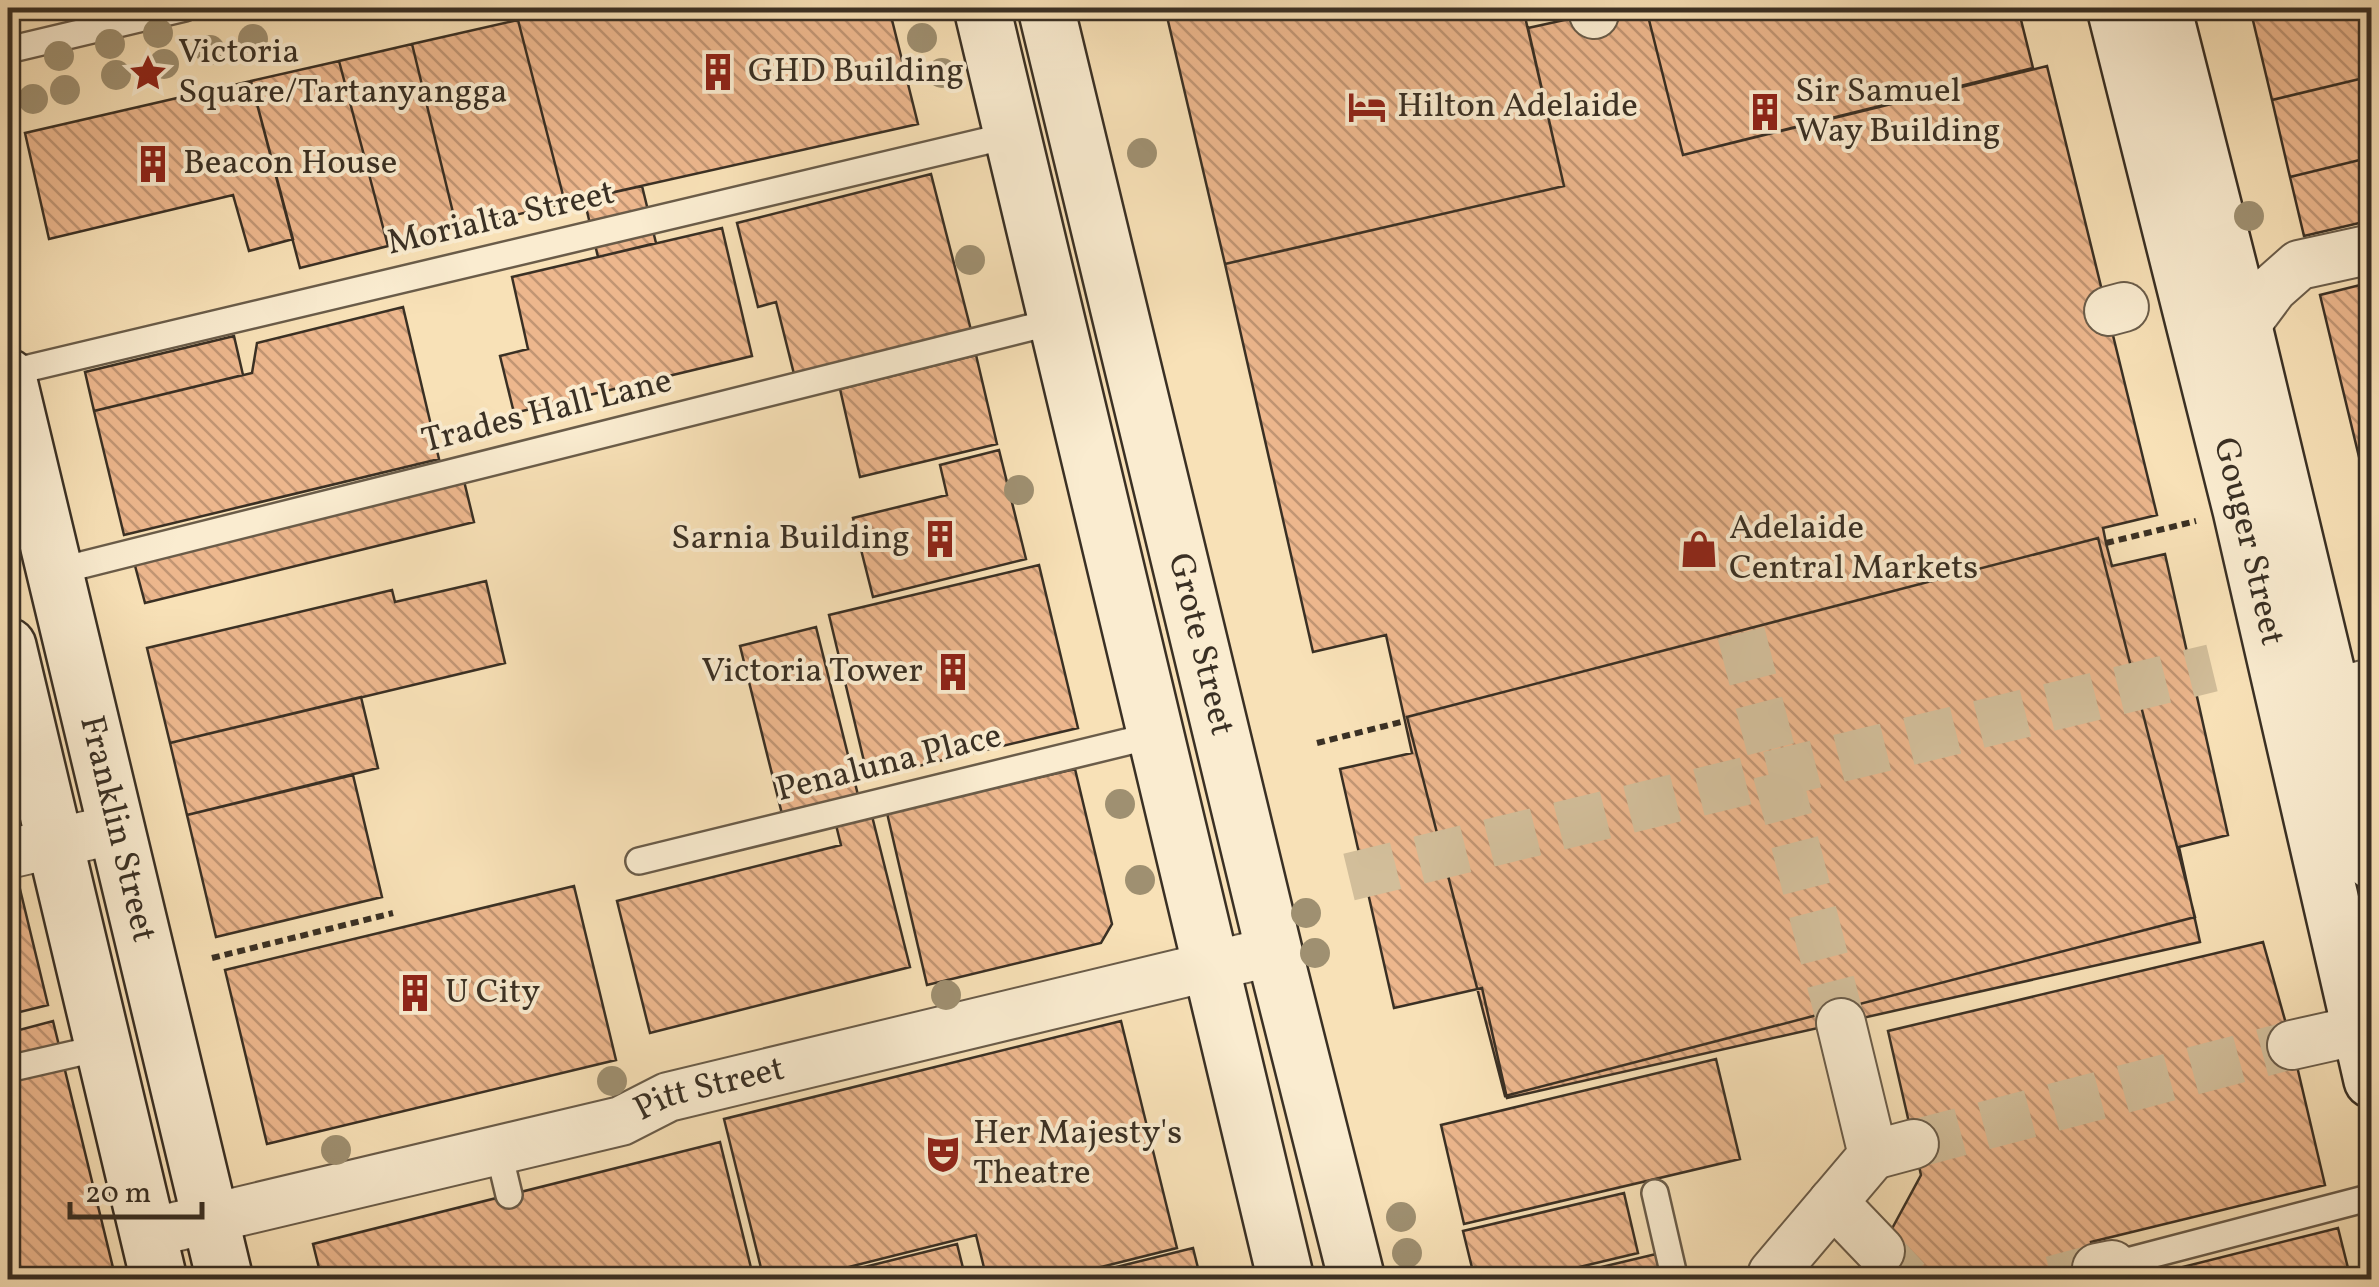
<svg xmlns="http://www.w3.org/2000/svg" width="2379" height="1287" font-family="Vollkorn,serif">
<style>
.building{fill:url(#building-back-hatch);stroke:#3a3024;stroke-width:2.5}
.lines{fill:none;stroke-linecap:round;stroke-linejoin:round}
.street-tunnel{stroke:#d2be9a;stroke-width:48;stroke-dasharray:48 24;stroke-linecap:butt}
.lane-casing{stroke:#6a5c49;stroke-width:30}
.street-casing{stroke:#6a5c49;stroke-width:52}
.secondary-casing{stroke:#3a3024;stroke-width:60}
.path{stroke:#3a3024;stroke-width:6;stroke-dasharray:8 5;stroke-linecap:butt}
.lane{stroke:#faecd0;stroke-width:25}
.street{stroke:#faecd0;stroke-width:48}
.secondary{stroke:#faecd0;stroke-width:55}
.tree{fill:#9f9071}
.labels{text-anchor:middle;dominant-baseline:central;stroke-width:8;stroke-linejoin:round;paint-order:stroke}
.poi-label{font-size:35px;fill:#3a3024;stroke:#faecd0;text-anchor:start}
.street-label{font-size:35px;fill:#3a3024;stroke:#faecd0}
</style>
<defs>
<pattern id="building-back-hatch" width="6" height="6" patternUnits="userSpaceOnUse" patternTransform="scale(2.5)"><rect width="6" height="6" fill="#edb78d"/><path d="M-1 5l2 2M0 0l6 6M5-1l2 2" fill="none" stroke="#c19573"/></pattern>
</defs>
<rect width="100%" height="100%" fill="#f8e1b7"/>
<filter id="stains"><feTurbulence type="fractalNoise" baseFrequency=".002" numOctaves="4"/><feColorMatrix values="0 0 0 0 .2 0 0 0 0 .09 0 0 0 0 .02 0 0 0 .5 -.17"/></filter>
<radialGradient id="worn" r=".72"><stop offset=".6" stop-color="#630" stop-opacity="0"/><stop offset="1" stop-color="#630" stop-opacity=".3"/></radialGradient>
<path class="building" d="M 572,8 L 889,8 L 918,124 L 565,203 L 518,20 Z
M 1165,8 L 1523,8 L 1564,186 L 1225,264 Z
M 1619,8 L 1646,8 L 1683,155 L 2047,66 L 2157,515 L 2103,528 L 2106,543 L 2112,566 L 2165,554 L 2228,835 L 2179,847 L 2200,942 L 1507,1098 L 1482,988 L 1394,1008 L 1340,769 L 1412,753 L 1386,635 L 1313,652 L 1225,264 L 1564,186 L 1528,28 Z
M 1646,8 L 2018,8 L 2033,68 L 1683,155 Z
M 2250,8 L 2372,8 L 2372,76 L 2272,100 Z
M 518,20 L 565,203 L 457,229 L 412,44 Z
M 412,44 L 457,229 L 388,246 L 339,61 Z
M 339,61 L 388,246 L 300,268 L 251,81 Z
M 2372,76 L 2372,157 L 2290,177 L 2272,100 Z
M 251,81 L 293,239 L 249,251 L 233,195 L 49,239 L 25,133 Z
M 2372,157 L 2372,220 L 2304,236 L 2290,177 Z
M 931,174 L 971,330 L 794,374 L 776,302 L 758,307 L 737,223 Z
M 642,186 L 656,243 L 598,257 L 584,199 Z
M 722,228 L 752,356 L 514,413 L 500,356 L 528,349 L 512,277 Z
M 2372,282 L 2372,459 L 2360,461 L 2320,295 Z
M 403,307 L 439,459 L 124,535 L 94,411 L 252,373 L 257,343 Z
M 234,336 L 243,375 L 94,411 L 85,372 Z
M 976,355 L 997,444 L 860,477 L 840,389 Z
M 999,450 L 1026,559 L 873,597 L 853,518 L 947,495 L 940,465 Z
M 2372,459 L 2372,509 L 2360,461 Z
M 464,481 L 474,522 L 145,603 L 134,562 Z
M 2098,538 L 2195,917 L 1505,1096 L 1407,717 Z
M 1039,565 L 1078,728 L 868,778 L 829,615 Z
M 486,581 L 505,663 L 170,743 L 147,648 L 392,590 L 395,602 Z
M 816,627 L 858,795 L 782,814 L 740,646 Z
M 361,697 L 378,768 L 187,815 L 170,743 Z
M 1075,769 L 1112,924 L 1101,943 L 927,985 L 887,813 Z
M 353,775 L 382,897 L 216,937 L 187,815 Z
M 872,816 L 910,967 L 650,1033 L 617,901 L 841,845 L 836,825 Z
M 19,885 L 48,1005 L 8,1015 L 8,887 Z
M 574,886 L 616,1060 L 267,1144 L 225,970 Z
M 2263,942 L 2292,1045 L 2325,1185 L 2091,1242 L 2100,1280 L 1831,1280 L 1869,1271 L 1921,1175 L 1888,1031 Z
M 53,1021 L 116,1280 L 8,1280 L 8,1033 Z
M 1121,1021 L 1177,1248 L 1049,1280 L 987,1280 L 976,1235 L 797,1280 L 764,1280 L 724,1119 Z
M 1716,1059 L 1740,1159 L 1464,1224 L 1441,1125 Z
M 720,1142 L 754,1280 L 322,1280 L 313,1244 Z
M 1624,1193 L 1638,1253 L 1525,1280 L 1475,1280 L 1463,1231 Z
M 2338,1228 L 2351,1280 L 2131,1280 Z
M 957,1244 L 966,1280 L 812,1280 Z
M 1193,1248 L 1201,1280 L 1064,1280 Z
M 1656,1254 L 1662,1280 L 1547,1280 Z"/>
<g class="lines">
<path class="street-tunnel" d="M 1741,633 L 1841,1023
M 1349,877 L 2212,668
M 1914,1144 L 2292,1045
M 1880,1251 L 1907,1280
M 2052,1280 L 2097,1268"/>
<g class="lane-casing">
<path id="lane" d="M 8,50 L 185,8
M 8,373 L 1011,135
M 54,572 L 1056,321
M 639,861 L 1155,735
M 8,1069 L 104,1047
M 498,1149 L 509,1195
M 1655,1193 L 1675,1280
M 2112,1265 L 2372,1197"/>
</g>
<g class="street-casing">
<g id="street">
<path d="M 1592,8 L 1594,14"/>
<path d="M 2109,311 L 2124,307"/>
<path d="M 2244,327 L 2273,288 L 2299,265 L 2372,249"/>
<path d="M 2330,693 L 2372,683"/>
<path d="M 8,854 L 116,829"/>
<path d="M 2292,1045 L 2359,1030"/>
<path d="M 1873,1155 L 1914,1144"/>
<path d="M 1833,1202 L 1880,1251"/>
<path id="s1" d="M 149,1233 L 621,1121 L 668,1097 L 1274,951"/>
<path d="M 2097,1268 L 2112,1265"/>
<path d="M 1775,1280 L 1773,1273 L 1873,1155 L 1841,1023"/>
</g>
</g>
<g class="secondary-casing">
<g id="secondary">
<path d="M 982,8 L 1286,1280"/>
<path id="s2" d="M 1046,8 L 1274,951 L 1357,1280"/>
<path id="s3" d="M 2115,8 L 2241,510 L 2372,1080"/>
<path d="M 2163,8 L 2244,327 L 2372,861"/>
<path id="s4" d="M 8,377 L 225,1280"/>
<path d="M 8,646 L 159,1280"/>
</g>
</g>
<path class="path" d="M 2106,543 L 2196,521
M 1317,743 L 1405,721
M 212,958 L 393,913"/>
<use href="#lane" class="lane"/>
<use href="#street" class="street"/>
<use href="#secondary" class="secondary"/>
</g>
<g class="tree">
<circle cx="158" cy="33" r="15"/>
<circle cx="922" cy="38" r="15"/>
<circle cx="253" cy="39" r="15"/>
<circle cx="110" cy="44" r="15"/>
<circle cx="210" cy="50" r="15"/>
<circle cx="59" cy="56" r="15"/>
<circle cx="164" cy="64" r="15"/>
<circle cx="942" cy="73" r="15"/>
<circle cx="116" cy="75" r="15"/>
<circle cx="65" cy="90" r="15"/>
<circle cx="33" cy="99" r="15"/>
<circle cx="1142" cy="153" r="15"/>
<circle cx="2249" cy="216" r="15"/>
<circle cx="970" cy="260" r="15"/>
<circle cx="1019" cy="490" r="15"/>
<circle cx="1120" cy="804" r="15"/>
<circle cx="1140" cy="880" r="15"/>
<circle cx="1306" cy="913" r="15"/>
<circle cx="1315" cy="953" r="15"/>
<circle cx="946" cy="995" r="15"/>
<circle cx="612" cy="1081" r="15"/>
<circle cx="336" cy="1150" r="15"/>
<circle cx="1401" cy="1217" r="15"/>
<circle cx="1407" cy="1253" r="15"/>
</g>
<defs>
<g id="building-bare" transform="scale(3)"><path d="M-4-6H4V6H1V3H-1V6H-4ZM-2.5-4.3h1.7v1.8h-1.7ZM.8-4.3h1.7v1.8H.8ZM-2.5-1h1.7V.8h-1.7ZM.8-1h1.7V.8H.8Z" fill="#8f2418" stroke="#faecd0" stroke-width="2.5" paint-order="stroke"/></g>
<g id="sight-bare" transform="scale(3)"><path d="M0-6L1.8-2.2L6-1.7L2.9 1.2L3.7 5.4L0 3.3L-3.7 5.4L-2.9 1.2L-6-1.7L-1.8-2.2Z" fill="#8f2418" stroke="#faecd0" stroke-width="2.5" paint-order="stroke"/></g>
<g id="hotel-bare" transform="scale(3)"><path d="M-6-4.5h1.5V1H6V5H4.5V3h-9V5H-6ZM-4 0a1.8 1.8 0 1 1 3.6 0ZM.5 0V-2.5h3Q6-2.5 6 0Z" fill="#8f2418" stroke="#faecd0" stroke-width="2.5" paint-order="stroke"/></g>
<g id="shop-bare" transform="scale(3)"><path d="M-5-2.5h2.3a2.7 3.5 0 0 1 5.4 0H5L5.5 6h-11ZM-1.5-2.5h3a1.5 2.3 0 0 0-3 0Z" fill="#8f2418" stroke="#faecd0" stroke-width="2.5" paint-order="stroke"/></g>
<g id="theatre-bare" transform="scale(3)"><path d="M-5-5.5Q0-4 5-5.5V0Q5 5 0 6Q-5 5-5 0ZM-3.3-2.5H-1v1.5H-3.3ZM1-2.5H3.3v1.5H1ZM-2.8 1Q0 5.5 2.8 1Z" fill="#8f2418" stroke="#faecd0" stroke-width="2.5" paint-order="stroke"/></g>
</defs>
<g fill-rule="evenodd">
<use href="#building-bare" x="718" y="72"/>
<use href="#sight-bare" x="148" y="73"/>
<use href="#hotel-bare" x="1367" y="107"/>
<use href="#building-bare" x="1765" y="112"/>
<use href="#building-bare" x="153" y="164"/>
<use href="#building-bare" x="940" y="539"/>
<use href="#shop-bare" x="1699" y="549"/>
<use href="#building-bare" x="953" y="672"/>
<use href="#building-bare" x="415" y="993"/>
<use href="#theatre-bare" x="943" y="1154"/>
</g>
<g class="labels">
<g class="poi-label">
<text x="178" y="53">Victoria<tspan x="178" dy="40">Square/Tartanyangga</tspan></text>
<text x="748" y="72">GHD Building</text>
<text x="1795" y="92">Sir Samuel<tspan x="1795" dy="40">Way Building</tspan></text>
<text x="1397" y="107">Hilton Adelaide</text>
<text x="183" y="164">Beacon House</text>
<text x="1729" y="529">Adelaide<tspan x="1729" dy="40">Central Markets</tspan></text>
<text x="910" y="539" text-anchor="end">Sarnia Building</text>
<text x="923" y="672" text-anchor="end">Victoria Tower</text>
<text x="445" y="993">U City</text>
<text x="973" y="1134">Her Majesty's<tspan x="973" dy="40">Theatre</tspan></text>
</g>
<g class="street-label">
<text transform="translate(501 219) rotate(-13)">Morialta Street</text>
<text transform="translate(547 412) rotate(-14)">Trades Hall Lane</text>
<text stroke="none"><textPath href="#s3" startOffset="550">Gouger Street</textPath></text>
<text stroke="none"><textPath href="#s2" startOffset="655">Grote Street</textPath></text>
<text transform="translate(889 764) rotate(-14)">Penaluna Place</text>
<text stroke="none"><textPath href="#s4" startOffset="465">Franklin Street</textPath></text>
<text stroke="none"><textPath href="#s1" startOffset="580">Pitt Street</textPath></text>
</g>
</g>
<rect width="2379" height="1287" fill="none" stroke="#f8e1b7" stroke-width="40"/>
<rect x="10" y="10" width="2359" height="1267" fill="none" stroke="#3a3024" stroke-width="5"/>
<rect x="20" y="20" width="2339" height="1247" fill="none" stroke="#3a3024" stroke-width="2.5"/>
<path d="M70 1202v15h132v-15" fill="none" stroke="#3a3024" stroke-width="5"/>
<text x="85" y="1202" font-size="30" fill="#3a3024" stroke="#faecd0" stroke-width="8" paint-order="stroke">20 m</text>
<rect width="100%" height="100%" filter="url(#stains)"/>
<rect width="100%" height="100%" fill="url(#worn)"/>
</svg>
